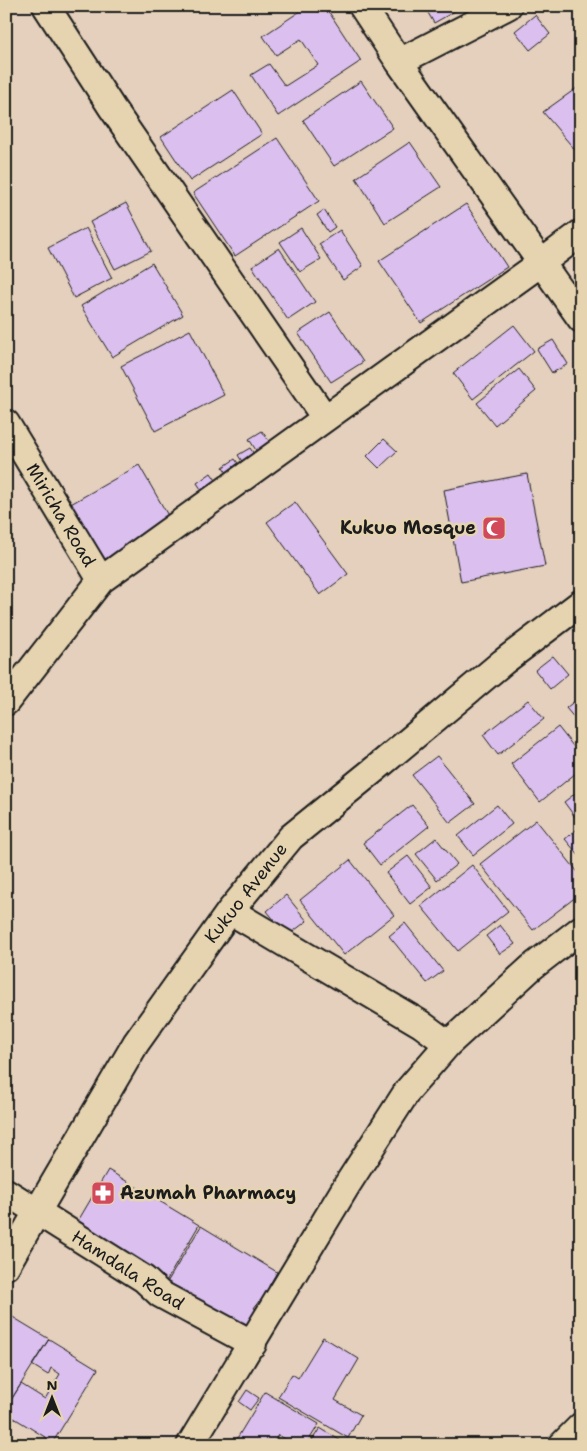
<svg xmlns="http://www.w3.org/2000/svg" width="587" height="1451" font-family="'Shantell Sans',sans-serif">
<style>
.building{fill:#dbc0ef;stroke:#1c1c1c}
.lines{fill:none;stroke-linecap:round;stroke-linejoin:round}
.street-casing{stroke:#1c1c1c;stroke-width:30}
.street{stroke:#e6d4b1;stroke-width:26}
.labels{text-anchor:middle;dominant-baseline:central;stroke-width:5;stroke-linejoin:round;paint-order:stroke}
.street-label{font-size:18px;fill:#1c1c1c;stroke:#e6d4b1}
.poi-label{font-size:18px;font-weight:bold;fill:#1c1c1c;stroke:#e6d4b1;text-anchor:end}
</style>
<rect width="100%" height="100%" fill="#e4d0bd"/>
<filter id="ink" filterUnits="userSpaceOnUse"><feTurbulence type="fractalNoise" baseFrequency=".02" numOctaves="2"/><feDisplacementMap in="SourceGraphic" scale="10" xChannelSelector="R" yChannelSelector="G"/><feConvolveMatrix kernelMatrix="1 2 1 2 8 2 1 2 1" color-interpolation-filters="sRGB"/></filter>
<g filter="url(#ink)">
<path class="building" d="M 308,6 L 325,6 L 361,61 L 278,116 L 251,75 L 269,64 L 285,86 L 318,65 L 301,39 L 276,55 L 263,36 Z
M 424,6 L 455,6 L 457,10 L 434,23 Z
M 462,6 L 497,6 L 470,20 Z
M 535,15 L 550,34 L 530,50 L 515,31 Z
M 361,81 L 393,128 L 334,166 L 303,120 Z
M 581,85 L 581,157 L 543,112 Z
M 233,90 L 262,134 L 190,181 L 161,137 Z
M 277,138 L 319,201 L 235,256 L 193,193 Z
M 410,142 L 441,187 L 385,223 L 356,178 Z
M 126,203 L 151,251 L 115,269 L 90,222 Z
M 466,204 L 507,267 L 421,323 L 379,261 Z
M 324,210 L 335,227 L 328,232 L 317,215 Z
M 86,228 L 112,278 L 74,298 L 48,248 Z
M 301,228 L 321,259 L 300,272 L 280,242 Z
M 340,230 L 363,266 L 343,280 L 319,244 Z
M 279,248 L 315,302 L 288,320 L 252,266 Z
M 152,263 L 183,315 L 112,357 L 81,306 Z
M 330,312 L 363,362 L 331,382 L 298,333 Z
M 514,325 L 534,351 L 473,399 L 453,373 Z
M 190,330 L 224,395 L 155,431 L 121,366 Z
M 553,340 L 568,364 L 552,373 L 537,349 Z
M 519,369 L 536,391 L 495,425 L 477,403 Z
M 262,431 L 273,447 L 259,455 L 249,439 Z
M 384,439 L 397,451 L 379,468 L 367,456 Z
M 250,448 L 260,463 L 248,471 L 238,455 Z
M 235,459 L 244,472 L 232,480 L 223,467 Z
M 139,465 L 174,526 L 104,565 L 69,505 Z
M 211,473 L 222,489 L 207,498 L 197,483 Z
M 527,474 L 545,566 L 461,582 L 444,490 Z
M 295,502 L 348,574 L 320,595 L 267,522 Z
M 553,656 L 568,674 L 550,689 L 535,670 Z
M 581,696 L 581,726 L 566,708 Z
M 528,700 L 544,719 L 498,755 L 483,735 Z
M 558,727 L 581,756 L 581,769 L 540,802 L 511,764 Z
M 437,756 L 475,804 L 450,823 L 412,775 Z
M 581,789 L 581,812 L 575,817 L 564,802 Z
M 412,805 L 429,826 L 380,865 L 363,843 Z
M 497,805 L 512,824 L 473,855 L 458,836 Z
M 536,820 L 581,876 L 581,893 L 533,930 L 480,864 Z
M 581,826 L 581,858 L 565,839 Z
M 436,838 L 457,864 L 437,880 L 416,854 Z
M 408,856 L 432,887 L 410,904 L 386,873 Z
M 350,860 L 394,915 L 344,955 L 300,900 Z
M 472,865 L 508,911 L 458,951 L 421,906 Z
M 286,895 L 307,921 L 287,936 L 267,911 Z
M 405,923 L 443,971 L 427,983 L 389,936 Z
M 500,925 L 515,944 L 500,954 L 486,936 Z
M 108,1170 L 199,1225 L 158,1295 L 68,1238 Z
M 201,1226 L 277,1272 L 269,1286 L 271,1289 L 263,1303 L 259,1301 L 254,1308 L 260,1311 L 250,1326 L 243,1322 L 233,1338 L 160,1294 Z
M 6,1313 L 49,1339 L 6,1408 Z
M 323,1337 L 359,1359 L 335,1400 L 361,1415 L 348,1438 L 278,1397 L 292,1374 L 298,1378 Z
M 49,1339 L 98,1369 L 53,1442 L 6,1413 L 6,1408 L 21,1384 L 45,1399 L 60,1374 L 51,1368 L 48,1375 L 32,1365 Z
M 247,1390 L 259,1398 L 250,1410 L 239,1402 Z
M 265,1392 L 319,1424 L 306,1445 L 296,1445 L 278,1435 L 272,1445 L 233,1445 Z
M 320,1428 L 341,1441 L 338,1445 L 309,1445 Z"/>
<g class="lines">
<g class="street-casing">
<path id="street" d="M 46,6 L 112,108 L 325,418
M 362,6 L 399,62 L 581,319
M 399,62 L 508,6
M 6,423 L 101,580
M 6,702 L 101,580 L 541,263 L 581,233
M 230,911 L 421,1024 L 448,1044 L 532,967 L 581,929
M 6,1192 L 144,1279 L 160,1294 L 253,1344
M 6,1266 L 37,1212 L 136,1043 L 230,911 L 291,837 L 375,769 L 503,662 L 581,603
M 190,1445 L 347,1185 L 408,1090 L 448,1044
M 562,1445 L 581,1426"/>
</g>
<use href="#street" class="street"/>
</g>
</g>
<defs>
<g id="mosque-square" transform="scale(1.25)"><rect x="-9" y="-9" width="18" height="18" rx="4" fill="#d1495b" stroke="#e6d4b1"/><path d="M3.5-4.9A6 6 0 1 0 3.5 4.9A5 5 0 1 1 3.5-4.9Z" fill="#fff"/></g>
<g id="pharmacy-square" transform="scale(1.25)"><rect x="-9" y="-9" width="18" height="18" rx="4" fill="#d1495b" stroke="#e6d4b1"/><path d="M-2-6h4v4h4v4h-4v4h-4v-4h-4v-4h4Z" fill="#fff"/></g>
</defs>
<g fill-rule="evenodd">
<use href="#mosque-square" x="494" y="528"/>
<use href="#pharmacy-square" x="103" y="1193"/>
</g>
<g class="labels">
<g class="street-label">
<text transform="translate(61 515) rotate(59)">Miricha Road</text>
<text transform="translate(246 893) rotate(-52)">Kukuo Avenue</text>
<text transform="translate(128 1270) rotate(33)">Hamdala Road</text>
</g>
<g class="poi-label">
<text x="476" y="528">Kukuo Mosque</text>
<text x="120" y="1193" text-anchor="start">Azumah Pharmacy</text>
</g>
</g>
<rect width="587" height="1451" fill="none" stroke="#e6d4b1" stroke-width="25"/>
<rect x="12" y="12" width="562" height="1426" fill="none" stroke="#1c1c1c" stroke-width="2" filter="url(#ink)"/>
<g transform="translate(52 1398)" stroke="#e6d4b1" stroke-width="4" paint-order="stroke">
<path d="M0-4L9 19L0 12L-9 19Z" fill="#1c1c1c"/>
<text y="-8" font-size="14" font-weight="bold" text-anchor="middle" fill="#1c1c1c">N</text>
</g>
</svg>
